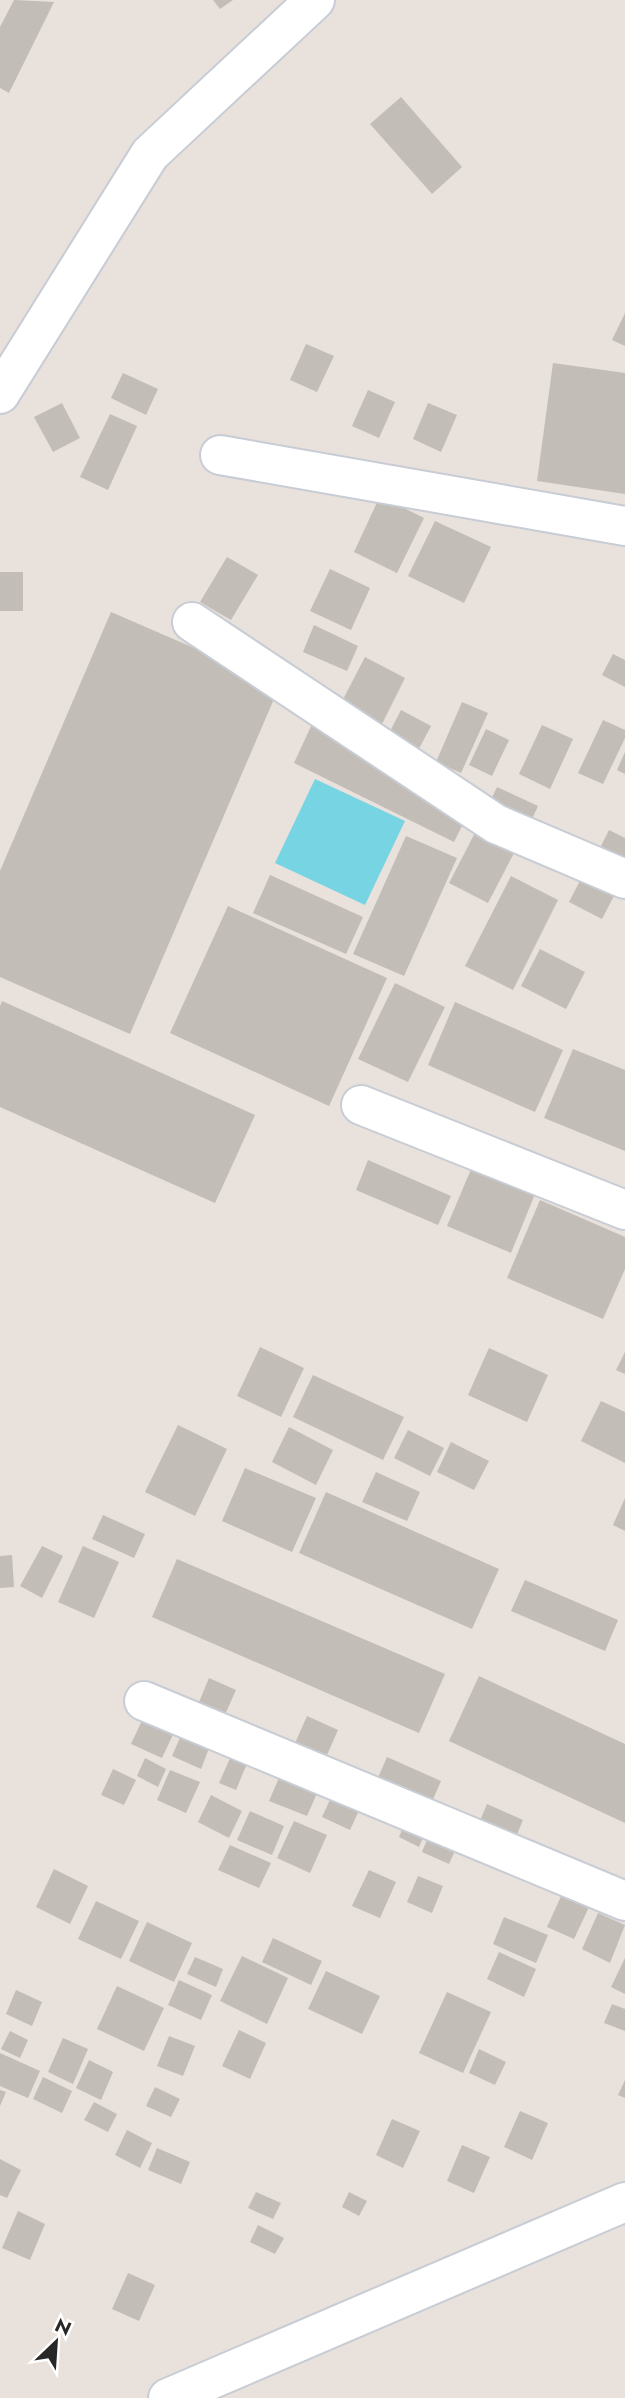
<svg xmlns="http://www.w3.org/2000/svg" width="625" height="2398" font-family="Jost,sans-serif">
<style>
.water{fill:#77d4e3}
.building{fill:#c2bdb7}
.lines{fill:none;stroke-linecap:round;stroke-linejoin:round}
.minor-casing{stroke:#c7ccd5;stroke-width:42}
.minor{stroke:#fff;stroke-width:38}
</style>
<rect width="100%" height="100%" fill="#e9e1db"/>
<path class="water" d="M 315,779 L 405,821 L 365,905 L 275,863 Z"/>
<path class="building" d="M 14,0 L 54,2 L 9,93 L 0,88 L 0,27 Z
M 213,0 L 233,0 L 220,9 Z
M 401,97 L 462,167 L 432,194 L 370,124 Z
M 625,313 L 625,346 L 612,340 Z
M 306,344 L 334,356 L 317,392 L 290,380 Z
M 553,363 L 625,373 L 625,494 L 537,481 Z
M 123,373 L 158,389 L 146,415 L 111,398 Z
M 368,390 L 395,402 L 379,438 L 352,426 Z
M 62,403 L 80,438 L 53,452 L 34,417 Z
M 428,403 L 457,415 L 441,452 L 413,439 Z
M 110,414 L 137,426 L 108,490 L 80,477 Z
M 380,496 L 424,518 L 397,573 L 354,552 Z
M 435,521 L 491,547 L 464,603 L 408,576 Z
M 227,557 L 258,575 L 231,620 L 200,602 Z
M 330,569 L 370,588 L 351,630 L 310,611 Z
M 0,572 L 23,572 L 23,611 L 0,611 Z
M 111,612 L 280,685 L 130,1034 L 0,977 L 0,871 Z
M 314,625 L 358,646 L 347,671 L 303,652 Z
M 613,654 L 625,660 L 625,687 L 602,675 Z
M 365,657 L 405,678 L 378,732 L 337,711 Z
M 462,702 L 488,713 L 461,773 L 436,762 Z
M 401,710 L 431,726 L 414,758 L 384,743 Z
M 603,720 L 625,730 L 625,738 L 603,784 L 578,773 Z
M 313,722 L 467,816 L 454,842 L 294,763 Z
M 542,725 L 573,739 L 550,789 L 519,774 Z
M 486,729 L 509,740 L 492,776 L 469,765 Z
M 625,752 L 625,774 L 617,770 Z
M 497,787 L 538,806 L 528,828 L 487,808 Z
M 609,830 L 625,838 L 625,863 L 595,858 Z
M 476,831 L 515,851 L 488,903 L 449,883 Z
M 406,836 L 457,858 L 404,976 L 353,954 Z
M 585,871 L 618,888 L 602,919 L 569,902 Z
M 270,875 L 363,917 L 346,954 L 253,913 Z
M 511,876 L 558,900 L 513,990 L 465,966 Z
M 228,906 L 387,978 L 329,1106 L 170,1033 Z
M 540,949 L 585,972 L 566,1009 L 521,986 Z
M 395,983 L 445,1007 L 408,1082 L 358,1059 Z
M 2,1001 L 255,1115 L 215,1203 L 0,1107 L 0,1006 Z
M 455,1002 L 563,1050 L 535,1112 L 428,1065 Z
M 573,1049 L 625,1070 L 625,1151 L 544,1118 Z
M 368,1160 L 451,1196 L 438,1225 L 356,1190 Z
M 472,1167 L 535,1194 L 511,1253 L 447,1226 Z
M 540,1200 L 625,1237 L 625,1269 L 603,1319 L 507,1278 Z
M 260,1347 L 304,1368 L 281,1417 L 237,1396 Z
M 489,1348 L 548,1375 L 527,1422 L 468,1395 Z
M 625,1352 L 625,1374 L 616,1370 Z
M 313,1375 L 404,1417 L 383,1460 L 293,1417 Z
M 601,1401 L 625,1412 L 625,1463 L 581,1441 Z
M 178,1425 L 227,1449 L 195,1516 L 145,1492 Z
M 289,1427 L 333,1450 L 316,1485 L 272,1462 Z
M 408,1430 L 444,1448 L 430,1476 L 394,1458 Z
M 451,1442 L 489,1461 L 474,1490 L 437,1472 Z
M 245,1468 L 316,1498 L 292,1552 L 222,1521 Z
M 376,1472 L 420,1492 L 407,1521 L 362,1502 Z
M 326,1492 L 499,1569 L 472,1629 L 299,1553 Z
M 625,1498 L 625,1531 L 613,1525 Z
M 103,1515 L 145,1534 L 134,1558 L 92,1539 Z
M 42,1546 L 63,1556 L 42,1598 L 20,1586 Z
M 83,1546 L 119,1562 L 94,1618 L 58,1602 Z
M 12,1555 L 14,1587 L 0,1588 L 0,1556 Z
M 177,1559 L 445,1674 L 419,1733 L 152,1617 Z
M 525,1580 L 618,1620 L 605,1651 L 511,1611 Z
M 479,1676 L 625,1744 L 625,1823 L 449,1741 Z
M 209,1678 L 236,1690 L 223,1719 L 197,1707 Z
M 145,1714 L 176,1728 L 162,1758 L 131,1744 Z
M 307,1716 L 338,1730 L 323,1764 L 292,1750 Z
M 183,1731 L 211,1743 L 201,1769 L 172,1756 Z
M 235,1747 L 251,1754 L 236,1790 L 219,1783 Z
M 387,1757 L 441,1781 L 427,1813 L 373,1789 Z
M 145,1758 L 166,1769 L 158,1787 L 137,1776 Z
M 284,1766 L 322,1782 L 307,1816 L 269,1801 Z
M 113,1769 L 136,1780 L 124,1805 L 101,1795 Z
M 170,1770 L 200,1782 L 186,1813 L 157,1800 Z
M 335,1789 L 363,1802 L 350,1830 L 322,1817 Z
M 211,1795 L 242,1811 L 229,1838 L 198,1822 Z
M 487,1804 L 523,1820 L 513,1844 L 477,1828 Z
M 250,1811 L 284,1826 L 272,1855 L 237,1840 Z
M 408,1816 L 428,1826 L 419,1847 L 399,1837 Z
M 294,1821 L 327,1835 L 310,1873 L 277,1858 Z
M 431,1830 L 459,1842 L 449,1864 L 422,1852 Z
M 230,1845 L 271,1863 L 259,1888 L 218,1870 Z
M 54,1869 L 88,1886 L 70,1924 L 36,1907 Z
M 369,1870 L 396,1882 L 380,1918 L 352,1906 Z
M 418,1876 L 443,1886 L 432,1913 L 407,1902 Z
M 563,1892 L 590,1905 L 574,1939 L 547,1927 Z
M 96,1901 L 139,1921 L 121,1959 L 78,1939 Z
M 598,1913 L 625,1925 L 610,1963 L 582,1949 Z
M 504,1917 L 548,1935 L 536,1963 L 493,1944 Z
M 147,1922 L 192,1943 L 174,1982 L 129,1961 Z
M 273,1938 L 322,1961 L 311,1985 L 262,1962 Z
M 499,1952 L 536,1969 L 524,1997 L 487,1979 Z
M 242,1956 L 288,1978 L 267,2024 L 220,2001 Z
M 195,1957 L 223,1969 L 216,1987 L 187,1974 Z
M 625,1958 L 625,1994 L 611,1987 Z
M 326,1971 L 380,1996 L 362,2034 L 308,2009 Z
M 179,1980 L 212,1995 L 201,2020 L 168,2005 Z
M 117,1986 L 164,2008 L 144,2051 L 97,2029 Z
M 16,1990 L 42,2002 L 32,2026 L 6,2014 Z
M 447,1992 L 491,2012 L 463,2073 L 419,2053 Z
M 612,2004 L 625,2009 L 625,2031 L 604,2023 Z
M 239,2030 L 266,2043 L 250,2079 L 222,2066 Z
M 10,2031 L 28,2040 L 20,2058 L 1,2049 Z
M 169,2036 L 195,2046 L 183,2076 L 157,2066 Z
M 63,2038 L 88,2049 L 73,2084 L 48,2072 Z
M 479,2049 L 506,2062 L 495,2085 L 469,2073 Z
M 0,2053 L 40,2071 L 28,2098 L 0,2086 Z
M 89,2060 L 113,2072 L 101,2100 L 76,2088 Z
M 43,2077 L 72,2091 L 62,2113 L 33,2099 Z
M 625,2080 L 625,2098 L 618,2095 Z
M 155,2087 L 180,2099 L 171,2117 L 146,2106 Z
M 0,2090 L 6,2092 L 0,2106 Z
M 94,2102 L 117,2114 L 108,2132 L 84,2120 Z
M 520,2111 L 548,2123 L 532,2160 L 504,2147 Z
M 392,2119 L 420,2131 L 403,2168 L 376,2155 Z
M 127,2130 L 152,2143 L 140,2168 L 115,2155 Z
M 462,2145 L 490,2157 L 474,2193 L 447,2181 Z
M 157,2148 L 190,2162 L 181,2184 L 148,2170 Z
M 0,2159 L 21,2170 L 7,2198 L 0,2195 Z
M 256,2192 L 281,2203 L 273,2219 L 248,2208 Z
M 349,2192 L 367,2201 L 359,2216 L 342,2207 Z
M 18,2211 L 45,2224 L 30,2260 L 2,2248 Z
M 258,2225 L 284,2238 L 275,2254 L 250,2242 Z
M 128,2273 L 155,2285 L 139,2321 L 112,2309 Z"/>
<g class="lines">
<g class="minor-casing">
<path id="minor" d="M 0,394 L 150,154 L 315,0
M 220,455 L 625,526
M 192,622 L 496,824 L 625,879
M 361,1105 L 625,1210
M 144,1701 L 625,1901
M 168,2398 L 625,2202"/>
</g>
<use href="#minor" class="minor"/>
</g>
<g transform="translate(56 2342) rotate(25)" stroke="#ffffff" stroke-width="5" paint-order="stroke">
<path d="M0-5L12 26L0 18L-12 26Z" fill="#282828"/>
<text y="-10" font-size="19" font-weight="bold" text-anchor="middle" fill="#282828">N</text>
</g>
</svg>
